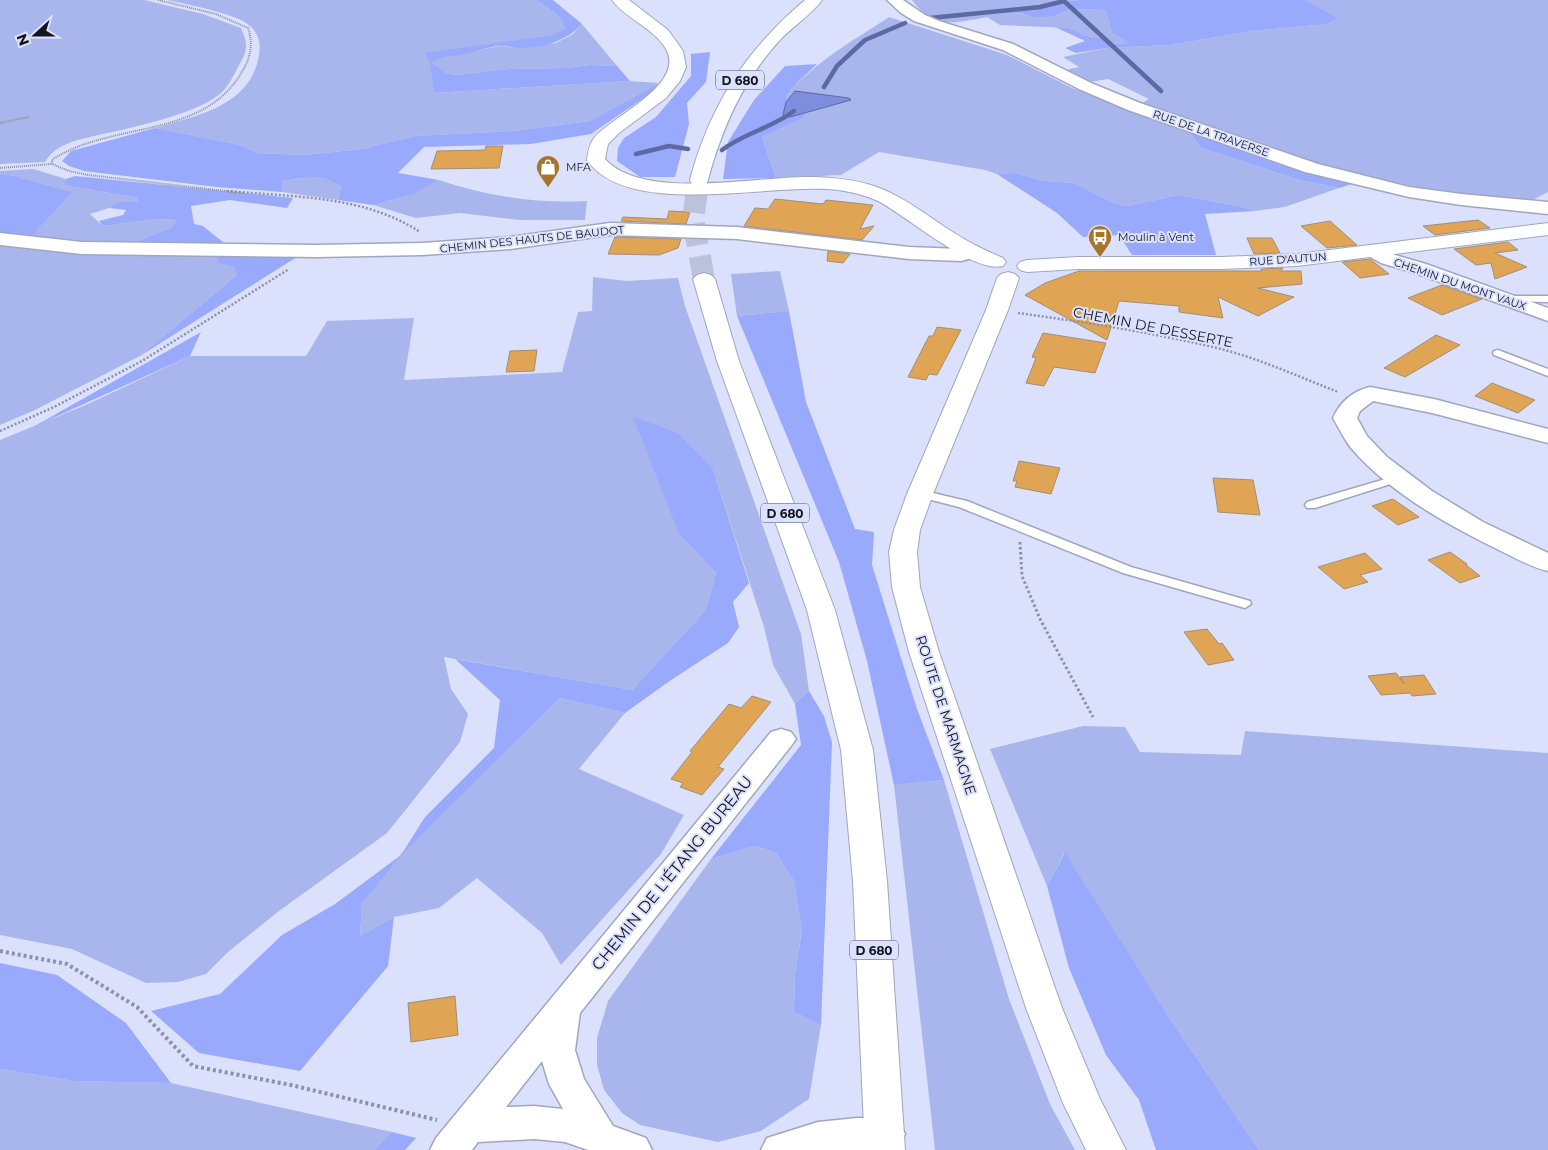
<svg xmlns="http://www.w3.org/2000/svg" width="1548" height="1150" font-family="Montserrat,sans-serif">
<style>
.green{fill:#a9b6ed}
.forest{fill:#99a9fb}
.water{fill:#7e8ddd;stroke:#5e69a4}
.lines{fill:none;stroke-linecap:round;stroke-linejoin:round}
.stream{stroke:#5e69a4;stroke-width:4.5}
.building{fill:#dfa555;stroke:#9f8e79}
.primary-tunnel-far1{stroke:#bdc2db;stroke-width:17;stroke-dasharray:17 9;stroke-linecap:butt}
.primary-tunnel{stroke:#bdc2db;stroke-width:22;stroke-dasharray:22 11;stroke-linecap:butt}
.lane-casing{stroke:#a0a6bf;stroke-width:3}
.street-casing{stroke:#a0a6bf;stroke-width:3}
.secondary-casing{stroke:#a0a6bf;stroke-width:2}
.primary-casing{stroke:#a0a6bf;stroke-width:2}
.path-far3{stroke:#8d91a5;stroke-width:2;stroke-dasharray:1 1;stroke-linecap:butt}
.path-far2{stroke:#8d91a5;stroke-width:2.5;stroke-dasharray:2 2;stroke-linecap:butt}
.path-far1{stroke:#8d91a5;stroke-width:3;stroke-dasharray:2.5 2.5;stroke-linecap:butt}
.path{stroke:#8d91a5;stroke-width:4;stroke-dasharray:3 3;stroke-linecap:butt}
.lane{fill:#fff;fill-rule:evenodd}
.street{fill:#fff;fill-rule:evenodd}
.secondary{fill:#fff;fill-rule:evenodd}
.primary{fill:#fff;fill-rule:evenodd}
.labels{text-anchor:middle;dominant-baseline:central;stroke-width:4;stroke-linejoin:round;paint-order:stroke}
.far-street-label{font-size:11px;fill:#13151e;stroke:#dbe1fc}
.far-poi-label{font-size:11px;fill:#13151e;stroke:#dbe1fc;text-anchor:start}
.shield{fill:#dbe1fc;stroke:#4f5261;stroke-width:1}
.shield-label{font-size:12px;font-weight:bold;fill:#13151e}
.street-label{font-size:14px;fill:#13151e;stroke:#dbe1fc}
.near-street-label{font-size:16px;fill:#13151e;stroke:#dbe1fc}
</style>
<rect width="100%" height="100%" fill="#dbe1fc"/>
<path class="green" d="M 0,0 L 144,0 L 203,14 L 241,28 C 249,45 247,52 238,67 C 233,76 229,86 221,93 C 200,112 146,124 117,131 C 94,137 58,139 45,162 L 0,164 Z
M 167,0 L 536,0 L 559,16 L 565,29 L 553,35 L 425,54 L 434,59 L 500,46 L 518,48 L 556,43 L 573,34 L 582,24 L 617,66 L 591,65 L 564,68 L 509,69 L 457,75 L 445,73 L 434,93 L 630,81 L 659,83 L 590,121 L 513,131 L 415,136 L 362,149 L 304,155 L 258,153 L 240,145 L 155,128 C 195,116 247,107 258,60 C 261,47 261,36 250,26 C 239,14 184,4 167,0 Z
M 912,0 L 1082,0 L 1052,2 L 1017,13 L 1036,18 L 1054,16 L 1072,9 L 1106,10 L 1112,33 L 1130,43 L 1112,44 L 1103,38 L 1087,36 L 1069,28 L 1000,25 L 987,17 C 955,23 934,30 912,0 Z
M 1306,0 L 1548,0 L 1548,192 L 1527,203 L 1413,190 L 1325,167 L 1140,104 L 1149,99 L 1108,79 L 1090,82 L 1066,70 L 1079,67 L 1063,57 L 1106,48 L 1171,45 L 1251,31 L 1327,24 L 1338,18 Z
M 889,17 L 1007,55 L 1072,88 L 1187,130 L 1202,148 L 1299,180 L 1339,188 L 1285,207 L 1255,211 L 1243,207 L 1178,195 L 1128,206 L 1113,203 L 1075,183 L 1044,181 L 1015,173 L 997,174 L 985,170 L 879,152 L 841,175 L 776,178 L 762,137 L 803,118 L 806,113 L 788,106 L 786,96 C 814,62 853,41 889,17 Z
M 33,169 L 66,179 L 64,185 L 138,198 L 138,202 L 118,202 L 109,208 L 90,214 L 103,226 L 155,219 L 177,220 L 172,227 L 130,244 L 80,243 L 32,236 L 71,192 L 10,175 L 0,175 L 0,171 Z
M 315,177 L 333,180 L 341,187 L 338,200 L 282,192 L 282,181 Z
M 439,180 C 486,196 537,204 587,201 L 585,220 L 519,220 L 460,213 L 416,218 L 373,205 L 415,194 Z
M 0,244 L 94,255 L 219,255 L 219,263 L 236,267 L 237,275 L 140,356 L 35,410 L 0,425 Z
M 780,271 L 789,311 L 737,316 L 731,274 Z
M 593,277 L 626,281 L 678,278 L 685,306 L 801,634 L 809,691 L 795,704 L 773,665 L 764,627 L 713,469 L 679,534 L 716,573 L 706,610 L 632,690 L 444,657 L 451,689 L 468,714 L 460,742 L 387,833 L 279,911 L 228,952 L 206,974 L 178,982 L 146,983 L 72,949 L 0,935 L 0,440 L 88,404 L 190,356 L 306,356 L 327,321 L 414,318 L 404,380 L 562,372 L 578,312 L 592,311 Z
M 560,698 L 625,713 L 579,769 L 684,815 L 661,854 L 561,965 L 542,933 L 477,878 L 439,908 L 394,917 L 360,936 L 362,904 L 401,854 Z
M 1083,726 L 1125,727 L 1140,752 L 1241,755 L 1245,731 L 1548,753 L 1548,1150 L 1259,1150 L 1170,1019 L 1064,854 L 1047,886 L 990,749 Z
M 944,780 L 1009,999 L 1050,1104 L 1075,1150 L 935,1150 L 894,785 Z
M 755,846 L 776,853 L 794,881 L 802,929 L 795,974 L 794,1012 L 821,1025 L 809,1099 L 761,1131 L 718,1142 L 640,1125 L 622,1113 L 604,1090 L 597,1065 L 597,1038 L 608,1001 L 711,859 Z
M 0,1069 L 74,1081 L 171,1083 L 392,1132 L 374,1150 L 0,1150 Z"/>
<path class="forest" d="M 536,0 L 553,0 L 582,24 C 566,42 540,49 516,48 C 510,47 503,45 497,46 C 484,48 472,53 459,55 C 450,57 437,56 431,63 L 445,73 L 457,75 L 509,69 L 564,68 L 591,65 L 617,66 L 630,81 L 434,93 L 430,63 L 425,53 L 552,35 L 565,29 L 559,16 Z
M 1082,0 L 1306,0 L 1338,18 L 1327,24 L 1251,31 L 1171,45 L 1106,48 L 1076,53 L 1065,48 L 1085,41 L 1055,27 L 1069,28 L 1087,36 L 1103,38 L 1112,44 L 1129,43 L 1112,33 L 1106,10 L 1072,9 L 1054,16 L 1036,18 L 1015,12 L 1040,7 L 1052,2 Z
M 710,52 L 706,82 L 687,103 L 689,124 L 675,177 L 640,177 L 617,161 L 618,148 L 624,138 L 656,117 L 691,76 L 691,54 Z
M 817,64 L 797,83 L 786,96 L 788,106 L 806,113 L 803,118 L 762,137 L 776,178 L 723,179 L 728,142 L 754,100 L 785,66 Z
M 659,83 L 651,93 L 591,134 L 531,144 L 424,147 L 398,173 L 439,180 L 415,194 L 373,205 L 338,200 L 341,187 C 324,172 302,179 282,181 L 282,192 L 217,187 L 84,171 L 69,166 L 62,161 L 71,151 L 155,128 L 240,145 L 258,153 L 304,155 L 362,149 L 415,136 L 513,131 L 590,121 Z
M 1187,130 L 1281,165 L 1352,184 L 1339,188 L 1299,180 L 1202,148 Z
M 1015,173 L 1044,181 L 1075,183 L 1113,203 L 1128,206 L 1178,195 L 1243,207 L 1255,211 L 1205,214 L 1216,255 L 1132,255 L 1119,235 L 1083,237 L 1057,213 L 997,174 Z
M 0,175 L 10,175 L 72,192 L 32,236 L 0,234 Z
M 75,176 L 293,198 L 287,208 L 230,200 L 191,206 L 194,224 L 203,226 L 223,242 L 222,246 L 130,244 L 172,227 L 177,220 L 155,219 L 103,226 L 99,221 L 123,215 L 126,210 L 109,208 L 118,202 L 138,202 L 138,198 L 64,185 L 66,179 Z
M 219,255 L 297,257 L 140,356 L 237,275 L 235,267 L 218,263 Z
M 789,311 L 806,402 L 855,529 L 874,532 L 872,565 L 917,709 L 944,780 L 894,785 L 867,661 L 839,562 L 737,316 Z
M 201,332 L 190,356 L 33,427 Z
M 633,417 L 678,433 L 713,469 L 749,583 L 733,602 L 739,627 L 728,643 L 671,680 L 625,713 L 560,698 L 401,855 L 362,904 L 360,936 L 394,917 L 388,966 L 300,1071 L 199,1053 L 151,1011 L 220,994 L 282,935 L 335,904 L 401,855 L 425,817 L 494,748 L 500,700 L 455,659 L 632,690 L 706,610 L 716,573 L 679,534 Z
M 809,691 L 824,716 L 832,742 L 821,1025 L 794,1012 L 795,974 L 802,930 L 794,881 L 776,853 L 755,846 L 711,859 L 801,745 L 795,704 Z
M 1065,853 L 1170,1019 L 1259,1150 L 1156,1150 L 1139,1100 L 1106,1055 L 1069,968 L 1047,886 Z
M 0,963 L 57,975 L 126,1023 L 171,1083 L 74,1081 L 0,1069 Z
M 392,1132 L 416,1138 L 405,1150 L 374,1150 Z"/>
<path class="water" d="M 795,91 L 849,98 L 851,100 L 790,117 L 783,115 L 786,102 Z"/>
<g class="lines">
<path class="stream" d="M 1063,0 L 1161,91
M 930,18 L 1040,7 L 1064,1
M 824,87 L 837,66 L 865,40 L 905,23
M 722,150 C 744,133 772,128 794,111
M 636,154 L 669,146 L 688,149"/>
</g>
<path class="building" d="M 486,146 L 503,146 L 499,168 L 431,169 L 437,151 L 485,150 Z
M 775,199 L 823,204 L 826,200 L 873,205 L 860,229 L 874,226 L 862,240 L 744,226 L 755,208 L 768,209 Z
M 669,211 L 690,212 L 686,224 L 621,221 L 623,217 L 667,219 Z
M 1478,220 L 1490,228 L 1435,235 L 1423,226 Z
M 1330,221 L 1357,245 L 1327,248 L 1301,226 Z
M 615,237 L 681,239 L 678,248 L 659,255 L 608,254 Z
M 1247,238 L 1272,238 L 1280,253 L 1254,254 Z
M 1508,242 L 1518,250 L 1495,253 L 1527,267 L 1495,279 L 1491,263 L 1476,265 L 1454,249 Z
M 828,251 L 850,254 L 843,263 L 827,261 Z
M 1370,259 L 1389,274 L 1360,278 L 1342,262 Z
M 1283,268 L 1281,271 L 1301,271 L 1302,284 L 1258,288 L 1294,297 L 1258,316 L 1218,297 L 1223,318 L 1179,312 L 1179,306 L 1119,301 L 1107,340 L 1025,295 L 1045,283 L 1079,271 L 1262,271 L 1261,269 Z
M 1442,285 L 1482,299 L 1442,315 L 1408,298 Z
M 937,327 L 961,330 L 937,375 L 929,374 L 926,380 L 908,377 L 929,336 L 933,336 Z
M 1043,333 L 1106,343 L 1095,373 L 1054,367 L 1044,386 L 1026,383 L 1036,358 L 1032,357 Z
M 1436,335 L 1460,345 L 1405,377 L 1384,368 Z
M 537,350 L 534,371 L 506,372 L 510,351 Z
M 1492,383 L 1535,400 L 1518,413 L 1475,396 Z
M 1019,461 L 1060,468 L 1051,494 L 1015,487 L 1017,481 L 1013,481 Z
M 1213,478 L 1253,480 L 1260,515 L 1218,512 Z
M 1393,499 L 1419,517 L 1398,525 L 1372,506 Z
M 1450,552 L 1467,564 L 1466,565 L 1480,576 L 1460,583 L 1428,560 Z
M 1365,553 L 1382,569 L 1360,575 L 1368,582 L 1344,589 L 1318,567 Z
M 1207,629 L 1219,644 L 1222,643 L 1234,660 L 1208,665 L 1184,632 Z
M 1396,673 L 1404,684 L 1400,677 L 1424,675 L 1436,694 L 1412,696 L 1410,693 L 1381,695 L 1368,676 Z
M 752,696 L 771,702 L 718,767 L 724,769 L 702,795 L 680,787 L 683,783 L 671,779 L 692,752 L 690,751 L 729,704 L 741,708 Z
M 455,996 L 458,1035 L 411,1042 L 408,1003 Z"/>
<g class="lines">
<path class="primary-tunnel-far1" d="M 697,193 L 699,180"/>
<path class="primary-tunnel" d="M 697,191 L 693,219 L 704,279"/>
<g class="lane-casing">
<path id="lane" d="M 1508,296 L 1548,296 L 1548,302 L 1505,301 L 1505,297 Z
M 1498,350 L 1548,369 L 1548,376 L 1494,355 L 1493,353 L 1494,351 Z
M 1399,475 L 1405,478 L 1403,480 L 1315,508 L 1307,508 L 1305,505 L 1307,502 Z
M 920,490 L 967,501 L 1131,567 L 1250,601 L 1251,604 L 1245,608 L 1123,573 L 959,507 L 916,496 L 914,494 Z"/>
</g>
<g class="street-casing">
<path id="street" d="M 887,0 L 903,0 L 925,15 L 939,21 L 1013,44 L 1091,83 L 1140,103 L 1318,164 L 1409,187 L 1461,194 L 1548,202 L 1548,214 L 1461,205 L 1409,197 L 1305,172 L 1128,110 L 1079,89 L 1003,50 L 914,21 L 901,13 Z
M 610,223 L 737,227 L 909,247 L 961,249 L 973,246 L 980,248 L 983,252 L 980,256 L 961,261 L 909,259 L 737,239 L 610,235 L 510,249 L 422,255 L 316,257 L 82,254 L 0,245 L 0,233 L 82,242 L 316,245 L 422,243 L 510,237 Z
M 1374,245 L 1395,255 L 1426,264 L 1548,308 L 1548,321 L 1412,272 L 1381,263 L 1367,255 L 1364,251 L 1367,247 Z
M 1370,387 L 1434,399 L 1548,429 L 1548,443 L 1432,413 L 1373,401 L 1360,411 L 1357,418 L 1367,436 L 1387,457 L 1432,491 L 1483,522 L 1548,553 L 1548,571 C 1531,567 1515,558 1499,550 C 1446,524 1390,493 1351,448 C 1344,439 1339,428 1333,418 C 1340,402 1353,391 1370,387 Z
M 781,729 L 791,732 L 796,739 L 791,746 L 580,1013 L 575,1050 L 584,1079 L 613,1126 L 646,1138 L 652,1150 L 588,1150 L 565,1142 L 534,1139 L 478,1142 L 472,1150 L 430,1150 L 436,1138 L 771,732 ZM 542,1061 L 549,1084 L 563,1109 L 534,1106 L 506,1107 Z
M 857,1118 L 886,1118 L 899,1122 L 905,1134 L 899,1146 L 887,1150 L 761,1150 L 767,1138 L 818,1122 Z"/>
</g>
<g class="secondary-casing">
<path id="secondary" d="M 612,0 L 629,0 L 668,30 L 683,51 L 686,67 L 680,81 L 666,98 L 619,133 L 608,144 L 605,159 C 643,202 761,175 815,177 C 837,178 861,180 882,189 C 909,200 931,219 956,234 C 971,244 987,251 1003,258 L 1006,262 L 1003,266 C 973,274 907,216 878,201 C 865,195 852,192 838,190 C 772,182 628,220 587,160 C 588,152 589,145 594,138 C 612,116 686,85 666,49 C 653,27 627,20 612,0 Z
M 1548,223 L 1548,235 L 1297,266 L 1221,269 L 1078,269 L 1027,272 L 1020,270 L 1017,266 L 1020,262 L 1027,260 L 1078,257 L 1221,257 L 1297,254 Z
M 1008,272 L 1015,274 L 1019,278 L 1008,310 L 933,494 L 920,530 L 917,552 L 920,587 L 939,652 L 1062,1008 L 1100,1099 L 1126,1150 L 1086,1150 L 1063,1103 L 1026,1008 L 909,652 L 892,587 L 889,552 L 894,530 L 907,494 L 986,310 L 997,278 L 1001,274 Z"/>
</g>
<g class="primary-casing">
<path id="primary" d="M 805,0 L 822,0 C 812,14 792,27 780,40 C 743,80 722,128 708,180 L 706,184 L 699,186 L 692,184 L 690,180 C 710,105 746,50 805,0 Z
M 704,273 L 711,275 L 715,279 L 739,361 L 835,610 L 873,750 L 887,881 L 905,1150 L 865,1150 L 853,881 L 841,750 L 807,610 L 717,361 L 693,279 L 697,275 Z"/>
</g>
<path class="path-far3" d="M 158,0 L 216,14 L 248,28 C 254,45 250,60 240,75 C 199,140 110,121 52,160 L 52,164 L 69,171 L 88,175 L 243,193
M 0,123 L 29,117
M 0,168 L 52,164"/>
<path class="path-far2" d="M 227,191 C 292,197 364,195 420,232
M 1018,313 C 1083,322 1149,332 1213,347 C 1256,357 1297,376 1338,392
M 0,431 L 54,407 L 142,361 L 289,269"/>
<path class="path-far1" d="M 1020,542 L 1022,576 L 1040,619 L 1093,717"/>
<path class="path" d="M 0,951 L 67,964 L 137,1007 L 193,1066 L 291,1085 L 437,1120"/>
<use href="#lane" class="lane"/>
<use href="#street" class="street"/>
<use href="#secondary" class="secondary"/>
<use href="#primary" class="primary"/>
</g>
<defs>
<g id="shop-pin" transform="scale(1.25)"><path d="M0 17L-7.5 6A9.5 9.5 0 1 1 7.5 6Z" fill="#a6742b" stroke="#dbe1fc"/><path d="M-5-2.5h2.3a2.7 3.5 0 0 1 5.4 0H5L5.5 6h-11ZM-1.5-2.5h3a1.5 2.3 0 0 0-3 0Z" fill="#fff"/></g>
<g id="bus-pin" transform="scale(1.25)"><path d="M0 17L-7.5 6A9.5 9.5 0 1 1 7.5 6Z" fill="#a6742b" stroke="#dbe1fc"/><path d="M-5-6H5V4H4V6H2V4H-2V6H-4V4H-5ZM-3.5-4V0h7V-4ZM-3.5 1.2v1.5H-2V1.2ZM2 1.2v1.5H3.5V1.2Z" fill="#fff"/></g>
</defs>
<g fill-rule="evenodd">
<use href="#shop-pin" x="548" y="167"/>
<use href="#bus-pin" x="1100" y="237"/>
</g>
<g class="labels">
<g class="far-street-label">
<text transform="translate(1211 133) rotate(19)">RUE DE LA TRAVERSE</text>
<text transform="translate(532 239) rotate(-6)">CHEMIN DES HAUTS DE BAUDOT</text>
<text transform="translate(1288 259) rotate(-4)">RUE D'AUTUN</text>
<text transform="translate(1460 284) rotate(19)">CHEMIN DU MONT VAUX</text>
</g>
<g class="far-poi-label">
<text x="566" y="167">MFA</text>
<text x="1118" y="237">Moulin à Vent</text>
</g>
<g class="shield">
<rect x="716" y="70.5" width="48" height="19" rx="4"/>
<rect x="761" y="503.5" width="48" height="19" rx="4"/>
<rect x="850" y="940.5" width="48" height="19" rx="4"/>
</g>
<g class="shield-label">
<text x="740" y="80">D 680</text>
<text x="785" y="513">D 680</text>
<text x="874" y="950">D 680</text>
</g>
<g class="street-label">
<text transform="translate(1153 327) rotate(11)">CHEMIN DE DESSERTE</text>
<text transform="translate(946 715) rotate(72)">ROUTE DE MARMAGNE</text>
</g>
<g class="near-street-label">
<text transform="translate(672 873) rotate(-51)">CHEMIN DE L'ÉTANG BUREAU</text>
</g>
</g>
<g transform="translate(35 35) rotate(249)" stroke="#dbe1fc" stroke-width="4" paint-order="stroke">
<path d="M0-4L9 19L0 12L-9 19Z" fill="#13151e"/>
<text y="-8" font-size="14" font-weight="bold" text-anchor="middle" fill="#13151e">N</text>
</g>
</svg>
